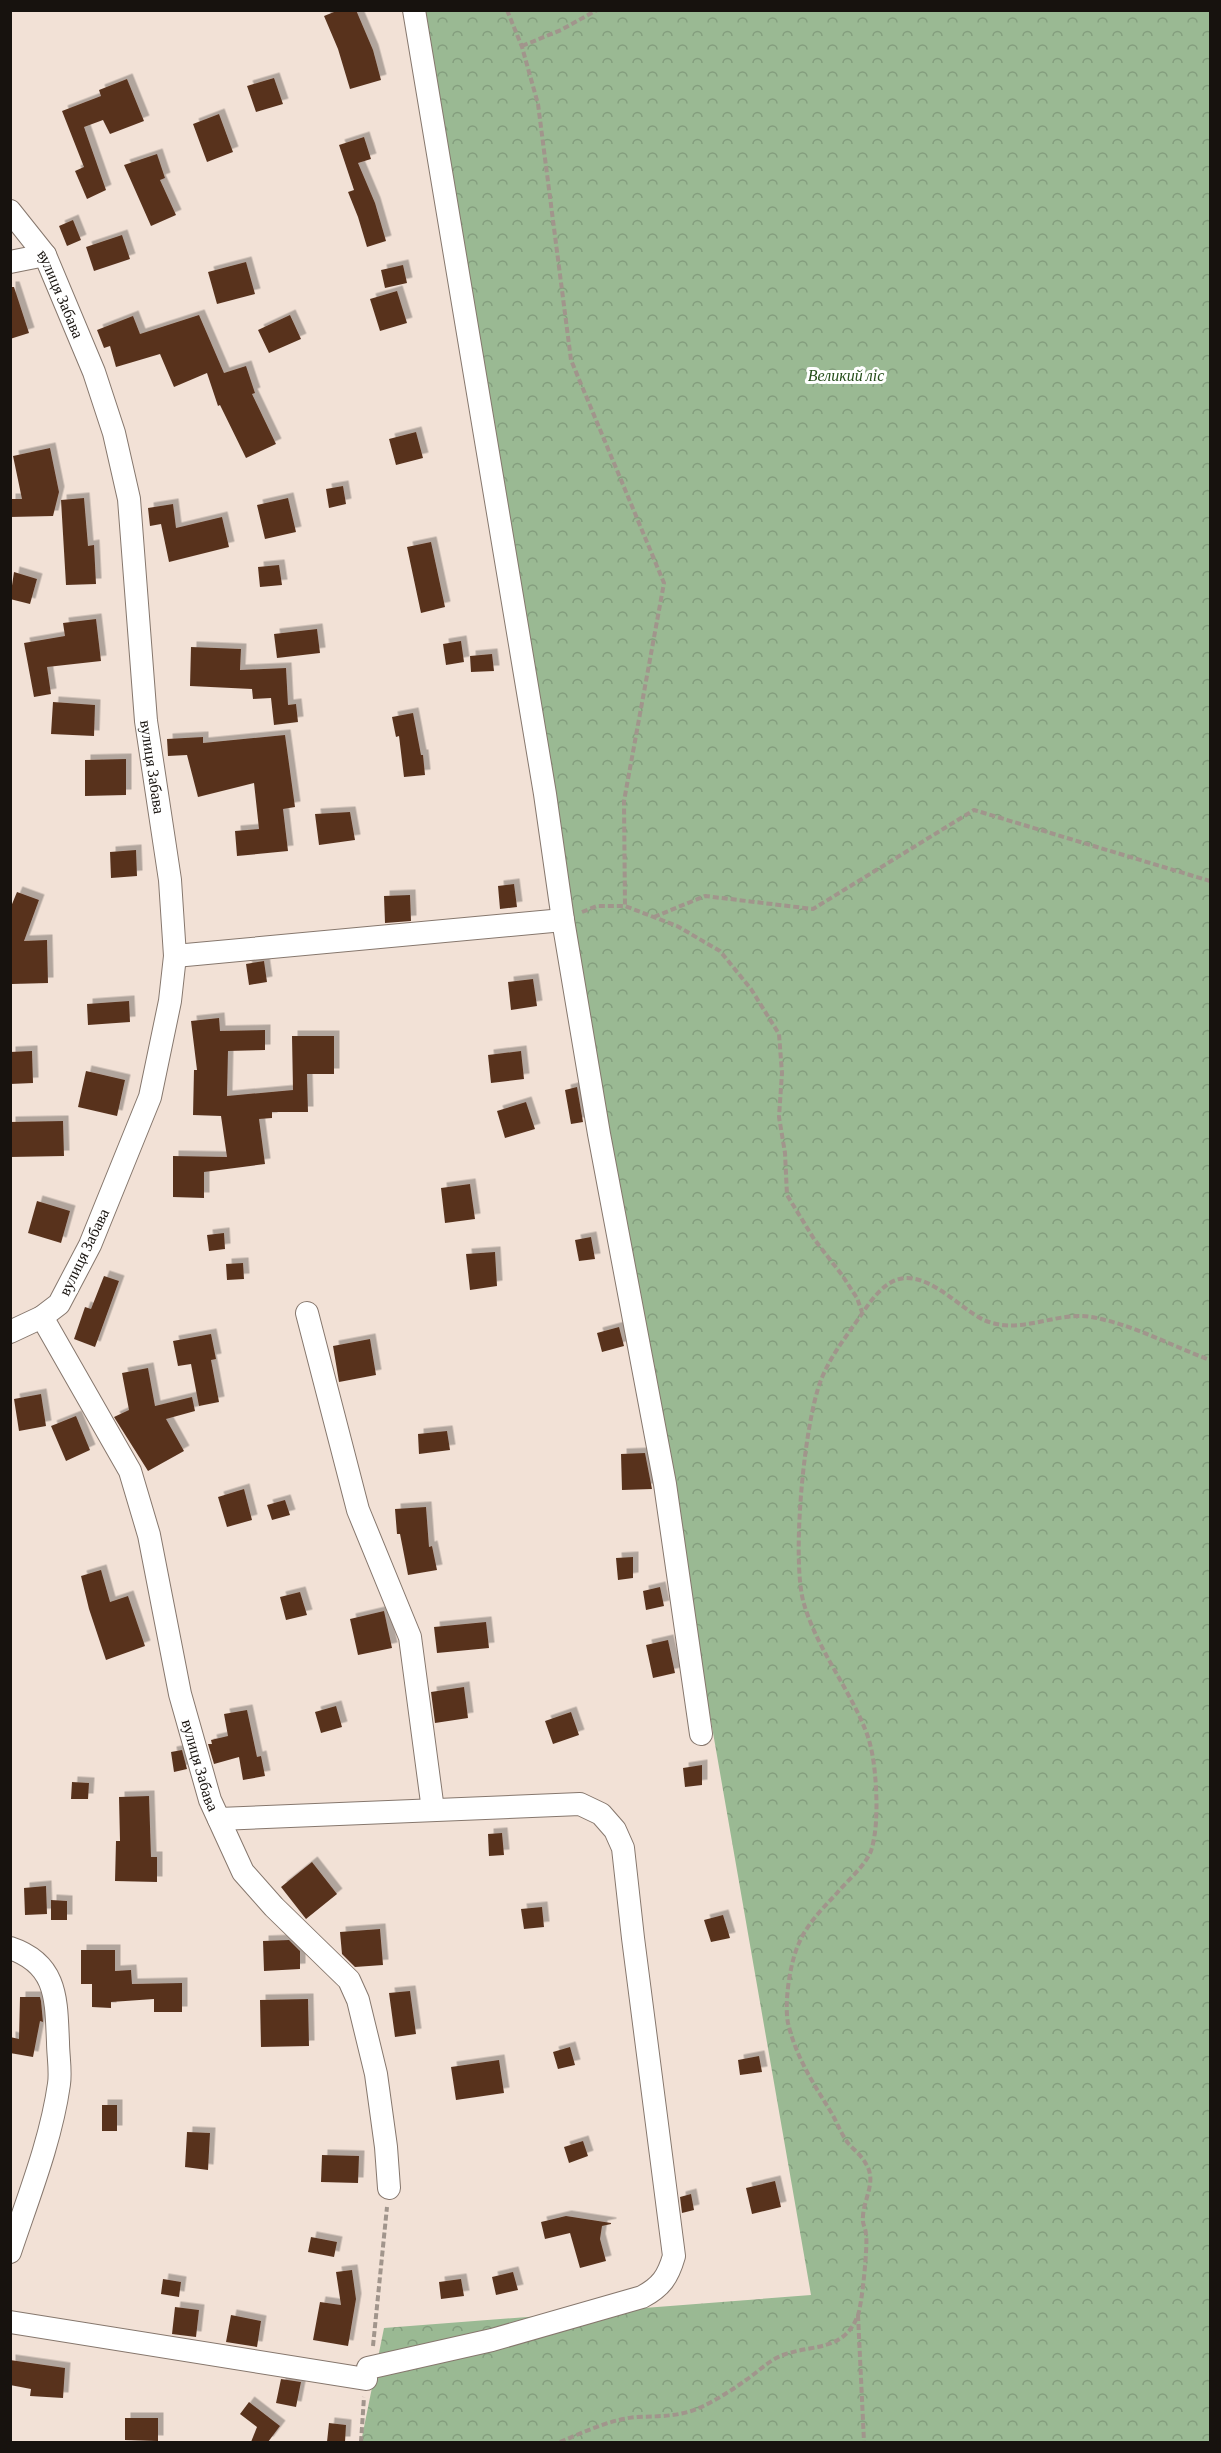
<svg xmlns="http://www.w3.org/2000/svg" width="1221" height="2453" font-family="'Crimson Pro',serif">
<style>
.forest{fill:url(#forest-crowns)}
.building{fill:#58331f;filter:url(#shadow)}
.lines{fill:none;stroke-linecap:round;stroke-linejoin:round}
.minor-casing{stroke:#86776d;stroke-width:24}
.path{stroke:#a1958c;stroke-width:4;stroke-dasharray:6 3;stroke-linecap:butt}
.minor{stroke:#fff;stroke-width:22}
.labels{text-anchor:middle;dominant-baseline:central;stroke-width:6;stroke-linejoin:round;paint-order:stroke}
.street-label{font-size:16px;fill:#17120e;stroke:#fff}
.park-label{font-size:16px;font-style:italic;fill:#254e1a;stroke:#fff}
</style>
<defs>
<pattern id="forest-crowns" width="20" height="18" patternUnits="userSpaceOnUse" patternTransform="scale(1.5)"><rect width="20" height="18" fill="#9ab993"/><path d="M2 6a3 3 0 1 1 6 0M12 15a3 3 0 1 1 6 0" fill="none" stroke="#849e7e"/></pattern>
<filter id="shadow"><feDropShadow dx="5.5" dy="-5.5" stdDeviation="0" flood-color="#0004"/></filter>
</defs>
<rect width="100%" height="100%" fill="#f2e1d6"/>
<path class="forest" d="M 413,11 L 1210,11 L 1210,2442 L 361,2442 L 384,2328 L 811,2295 Z"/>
<path class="building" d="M 339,10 L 356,10 L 373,50 L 381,80 L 350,89 L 338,49 L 324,16 Z
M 274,78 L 283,104 L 256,112 L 247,86 Z
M 127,79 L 144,121 L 110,134 L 103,120 L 84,127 L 106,190 L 87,199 L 75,171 L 84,167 L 62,111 L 101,96 L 99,90 Z
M 219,114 L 233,152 L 207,162 L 193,124 Z
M 364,137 L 371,159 L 358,163 L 375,203 L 386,241 L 367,247 L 358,217 L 348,192 L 354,190 L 339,145 Z
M 157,154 L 165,178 L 160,180 L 176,215 L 151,226 L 124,165 Z
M 73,220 L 81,240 L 67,246 L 59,226 Z
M 122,235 L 130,259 L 94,271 L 86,247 Z
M 246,262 L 255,294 L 217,304 L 208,272 Z
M 403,265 L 407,283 L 385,288 L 381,270 Z
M 10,287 L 14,287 L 29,333 L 10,339 Z
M 397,291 L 407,323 L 380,331 L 370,299 Z
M 199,315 L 224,373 L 246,366 L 255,393 L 252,394 L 276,444 L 246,458 L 220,405 L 218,406 L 207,373 L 174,387 L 160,354 L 116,367 L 110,346 L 104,348 L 97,330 L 133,316 L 140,334 Z
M 290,315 L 301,339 L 269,353 L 258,330 Z
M 416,432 L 423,458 L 396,465 L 389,439 Z
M 50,448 L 59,492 L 53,516 L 10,517 L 10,499 L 22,499 L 13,456 Z
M 343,486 L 346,504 L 329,508 L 326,489 Z
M 84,498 L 88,546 L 94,545 L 96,584 L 66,585 L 61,500 Z
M 288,498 L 296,532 L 265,539 L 257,505 Z
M 173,504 L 176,528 L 222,517 L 229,547 L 169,562 L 161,524 L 150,526 L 148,508 Z
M 431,542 L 445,607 L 421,613 L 407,547 Z
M 279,565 L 282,585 L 260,587 L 258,567 Z
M 14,572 L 37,579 L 30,604 L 10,599 Z
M 96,619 L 101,661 L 47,667 L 51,694 L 34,697 L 24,643 L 65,636 L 63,623 Z
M 317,629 L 320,653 L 277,658 L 274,634 Z
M 461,641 L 464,662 L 446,665 L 443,644 Z
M 191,647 L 241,649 L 240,670 L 286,668 L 288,705 L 296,704 L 298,722 L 274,725 L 271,698 L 253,699 L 252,689 L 190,686 Z
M 492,654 L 494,671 L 471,672 L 470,656 Z
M 53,702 L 95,705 L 94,736 L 51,734 Z
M 413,713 L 421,755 L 423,755 L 425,775 L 404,777 L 399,736 L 396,737 L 392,717 Z
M 285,735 L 295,807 L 283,809 L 288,851 L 237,856 L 235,831 L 259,829 L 254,783 L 198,797 L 187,755 L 168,756 L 167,739 L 203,737 L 203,743 Z
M 126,759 L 126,795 L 85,796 L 85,760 Z
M 350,812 L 355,840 L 319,845 L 315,814 Z
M 136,850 L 137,876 L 111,878 L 110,852 Z
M 514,884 L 517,907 L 500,909 L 498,886 Z
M 17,892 L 39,900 L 24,941 L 47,940 L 48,983 L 12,984 L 10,909 Z
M 410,895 L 411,921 L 385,923 L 384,896 Z
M 264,961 L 267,982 L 249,985 L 246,964 Z
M 533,979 L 537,1006 L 511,1010 L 508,982 Z
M 129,1001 L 130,1022 L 88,1025 L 87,1004 Z
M 219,1018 L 220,1031 L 265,1030 L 265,1050 L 228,1051 L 227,1096 L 293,1090 L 292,1036 L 334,1036 L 334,1074 L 307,1074 L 308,1112 L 272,1112 L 272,1118 L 259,1119 L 265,1164 L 204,1172 L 204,1198 L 173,1197 L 173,1156 L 227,1157 L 221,1116 L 193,1115 L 194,1070 L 197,1070 L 191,1021 Z
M 32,1051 L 33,1083 L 10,1084 L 10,1052 Z
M 521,1051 L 524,1079 L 491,1083 L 488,1055 Z
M 86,1071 L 125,1080 L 117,1116 L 78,1107 Z
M 577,1087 L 583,1122 L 571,1124 L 565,1090 Z
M 526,1102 L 535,1129 L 505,1138 L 497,1111 Z
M 63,1121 L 64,1156 L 10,1157 L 10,1122 Z
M 470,1184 L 475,1219 L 445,1223 L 441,1188 Z
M 37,1201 L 70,1211 L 61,1243 L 28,1233 Z
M 224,1233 L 225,1249 L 209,1251 L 207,1235 Z
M 591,1237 L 595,1259 L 579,1261 L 575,1240 Z
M 495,1252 L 497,1286 L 470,1290 L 466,1254 Z
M 243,1263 L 244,1279 L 227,1280 L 226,1264 Z
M 104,1276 L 119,1281 L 95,1347 L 74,1339 L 85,1307 L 91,1309 Z
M 619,1327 L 624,1346 L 602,1352 L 597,1333 Z
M 211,1334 L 216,1359 L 211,1360 L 219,1402 L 199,1406 L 191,1364 L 178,1366 L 173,1341 Z
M 370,1339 L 376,1375 L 339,1382 L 333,1346 Z
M 148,1368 L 155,1406 L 192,1397 L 195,1411 L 166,1419 L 184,1451 L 148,1471 L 114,1417 L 129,1410 L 122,1373 Z
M 41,1394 L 46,1426 L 19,1431 L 14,1399 Z
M 76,1416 L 90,1450 L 66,1461 L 51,1426 Z
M 447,1431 L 450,1450 L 419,1454 L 418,1434 Z
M 645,1453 L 652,1489 L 622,1490 L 621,1454 Z
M 244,1489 L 252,1520 L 227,1527 L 218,1497 Z
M 285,1500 L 290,1515 L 272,1520 L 267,1505 Z
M 426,1507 L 429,1547 L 432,1546 L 437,1570 L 408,1575 L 400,1534 L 397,1534 L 395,1509 Z
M 633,1557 L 633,1578 L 618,1580 L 616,1558 Z
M 101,1570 L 110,1602 L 128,1596 L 145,1646 L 106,1660 L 89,1609 L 81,1576 Z
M 660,1587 L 664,1606 L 646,1610 L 643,1591 Z
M 300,1592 L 307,1615 L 286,1620 L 280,1597 Z
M 384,1611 L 392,1648 L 358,1655 L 350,1619 Z
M 486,1622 L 489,1648 L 437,1653 L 434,1627 Z
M 668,1640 L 675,1673 L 653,1678 L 646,1645 Z
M 464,1687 L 468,1718 L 435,1723 L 431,1692 Z
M 336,1706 L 342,1727 L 321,1733 L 315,1712 Z
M 247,1710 L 257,1757 L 261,1756 L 265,1776 L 243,1780 L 239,1757 L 214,1764 L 208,1744 L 212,1744 L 211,1740 L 228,1736 L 224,1714 Z
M 571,1712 L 579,1735 L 553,1744 L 545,1721 Z
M 182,1750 L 187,1769 L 174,1772 L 171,1752 Z
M 702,1765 L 702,1785 L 685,1787 L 683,1768 Z
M 72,1782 L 89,1783 L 88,1799 L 71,1799 Z
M 149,1796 L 151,1857 L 157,1857 L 157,1882 L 115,1881 L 116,1841 L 120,1841 L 119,1797 Z
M 502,1833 L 504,1855 L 489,1856 L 488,1834 Z
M 312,1862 L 337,1894 L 306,1919 L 281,1887 Z
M 46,1886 L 47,1914 L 25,1915 L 24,1888 Z
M 51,1900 L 67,1901 L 67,1920 L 51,1920 Z
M 542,1907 L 544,1927 L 524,1929 L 521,1909 Z
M 723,1915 L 730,1938 L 711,1942 L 704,1920 Z
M 380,1929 L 383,1965 L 355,1967 L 342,1954 L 340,1932 Z
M 289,1940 L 300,1951 L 300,1969 L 264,1971 L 263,1941 Z
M 81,1950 L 115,1950 L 115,1971 L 131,1970 L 132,1984 L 182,1983 L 182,2012 L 154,2012 L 154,1999 L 111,2002 L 111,2008 L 92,2007 L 92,1984 L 81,1984 Z
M 410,1991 L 416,2034 L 395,2037 L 389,1993 Z
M 20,1997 L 40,1997 L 41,2001 L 43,2022 L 40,2021 L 33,2057 L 10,2053 L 10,2037 L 19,2039 Z
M 308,1999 L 309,2046 L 261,2047 L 260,2000 Z
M 570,2047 L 575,2065 L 558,2069 L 553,2052 Z
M 759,2056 L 762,2072 L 740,2075 L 738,2060 Z
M 499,2060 L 504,2093 L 456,2100 L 451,2067 Z
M 102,2105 L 117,2105 L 117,2131 L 102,2131 Z
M 187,2132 L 210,2133 L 208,2170 L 185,2167 Z
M 583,2141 L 588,2156 L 569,2163 L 564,2147 Z
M 322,2155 L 359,2156 L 358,2183 L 321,2182 Z
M 775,2181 L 781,2207 L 752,2214 L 746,2188 Z
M 691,2194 L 694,2210 L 682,2213 L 680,2197 Z
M 566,2216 L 611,2223 L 611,2224 L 602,2226 L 600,2239 L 606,2261 L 580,2268 L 570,2233 L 545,2239 L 541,2222 Z
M 311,2237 L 337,2242 L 334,2257 L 308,2252 Z
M 352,2270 L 356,2299 L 348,2346 L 313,2340 L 320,2302 L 341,2305 L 336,2272 Z
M 513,2272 L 518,2290 L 496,2295 L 492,2277 Z
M 163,2279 L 181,2282 L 179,2297 L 161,2294 Z
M 461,2279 L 464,2296 L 441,2299 L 439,2282 Z
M 175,2307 L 199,2310 L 196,2337 L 172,2334 Z
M 231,2315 L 261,2321 L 257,2347 L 226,2342 Z
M 10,2360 L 65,2368 L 63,2398 L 30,2396 L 31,2389 L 10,2385 Z
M 281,2379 L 301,2382 L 296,2407 L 276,2403 Z
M 249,2402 L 280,2426 L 268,2442 L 251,2442 L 257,2427 L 240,2414 Z
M 125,2418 L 158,2418 L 158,2441 L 125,2440 Z
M 329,2423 L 346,2425 L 345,2442 L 327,2442 Z"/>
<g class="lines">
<g class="minor-casing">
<g id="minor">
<path d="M 414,10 L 545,794 L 563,920 L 599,1134 L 665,1484 L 701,1734"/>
<path id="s1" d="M 10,211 L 45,255 L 94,372 L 114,433 L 129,499 L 146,721 L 170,880 L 175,956 L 170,1001 L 150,1097 L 90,1245 L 59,1304 L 42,1317 L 10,1332"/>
<path d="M 10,262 L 45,255"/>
<path d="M 175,956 L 563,920"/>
<path d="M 307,1313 L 358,1510 L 410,1637 L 433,1810"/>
<path id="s2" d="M 42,1317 L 130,1471 L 149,1535 L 180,1694 L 210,1800 L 243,1872 L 274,1907 L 349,1980 L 358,2000 L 376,2074 L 386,2147 L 389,2188"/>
<path d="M 219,1819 L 580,1804 L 601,1814 L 615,1830 L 623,1848 L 633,1938 L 674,2256 C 668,2277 661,2287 642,2297 L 492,2340 L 368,2368"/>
<path d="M 10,1948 C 58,1964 56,2000 58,2042 C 58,2055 61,2071 59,2084 C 51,2141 28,2198 10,2252"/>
<path d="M 10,2322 L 366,2379"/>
</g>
</g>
<path class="path" d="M 507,10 L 522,47 L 538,104 L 571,360 L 664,583 L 624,801 L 625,906
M 522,46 L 561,30 L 597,10
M 582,912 L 597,906 L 625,906 L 677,926 L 720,951 L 751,989 L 779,1034 L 782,1073 L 779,1117 L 785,1153 L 787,1195 L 814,1239 L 842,1275 L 857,1298 L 862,1312
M 654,917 L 705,896 L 813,909 L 974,810 L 1210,881
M 858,2315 L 864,2442
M 373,2346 L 387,2207
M 361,2442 L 364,2397
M 560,2442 C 584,2432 611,2419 637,2417 C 659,2416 678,2417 699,2408 C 715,2401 732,2390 746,2380 C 758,2372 769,2360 783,2355 C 813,2344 844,2352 858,2315 C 862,2304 868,2245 866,2234 C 865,2225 862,2225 863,2216 C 864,2198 877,2181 866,2164 C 862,2156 854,2150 848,2143 C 841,2134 837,2122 831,2112 C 813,2083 796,2057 788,2023 C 784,2003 790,1962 799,1943 C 807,1924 823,1908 837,1893 C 848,1880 865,1866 871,1851 C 877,1832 877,1807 876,1788 C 875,1770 873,1751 867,1734 C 850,1689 818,1651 804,1604 C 791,1561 804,1423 821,1380 C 830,1357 845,1338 859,1318 C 868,1305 880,1286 896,1280 C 927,1269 960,1309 984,1320 C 1019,1336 1056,1311 1091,1317 C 1132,1324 1172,1346 1210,1360"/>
<use href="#minor" class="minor"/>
</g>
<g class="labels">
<g class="street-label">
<text stroke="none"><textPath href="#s1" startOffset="98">вулиця Забава</textPath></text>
<text stroke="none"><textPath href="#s1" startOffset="584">вулиця Забава</textPath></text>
<text transform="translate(84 1252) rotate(-64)">вулиця Забава</text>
<text stroke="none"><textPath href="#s2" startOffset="480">вулиця Забава</textPath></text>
</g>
<g class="park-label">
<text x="846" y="375">Великий ліс</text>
</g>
</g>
<rect width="1221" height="2453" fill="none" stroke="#17120e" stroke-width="24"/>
</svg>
